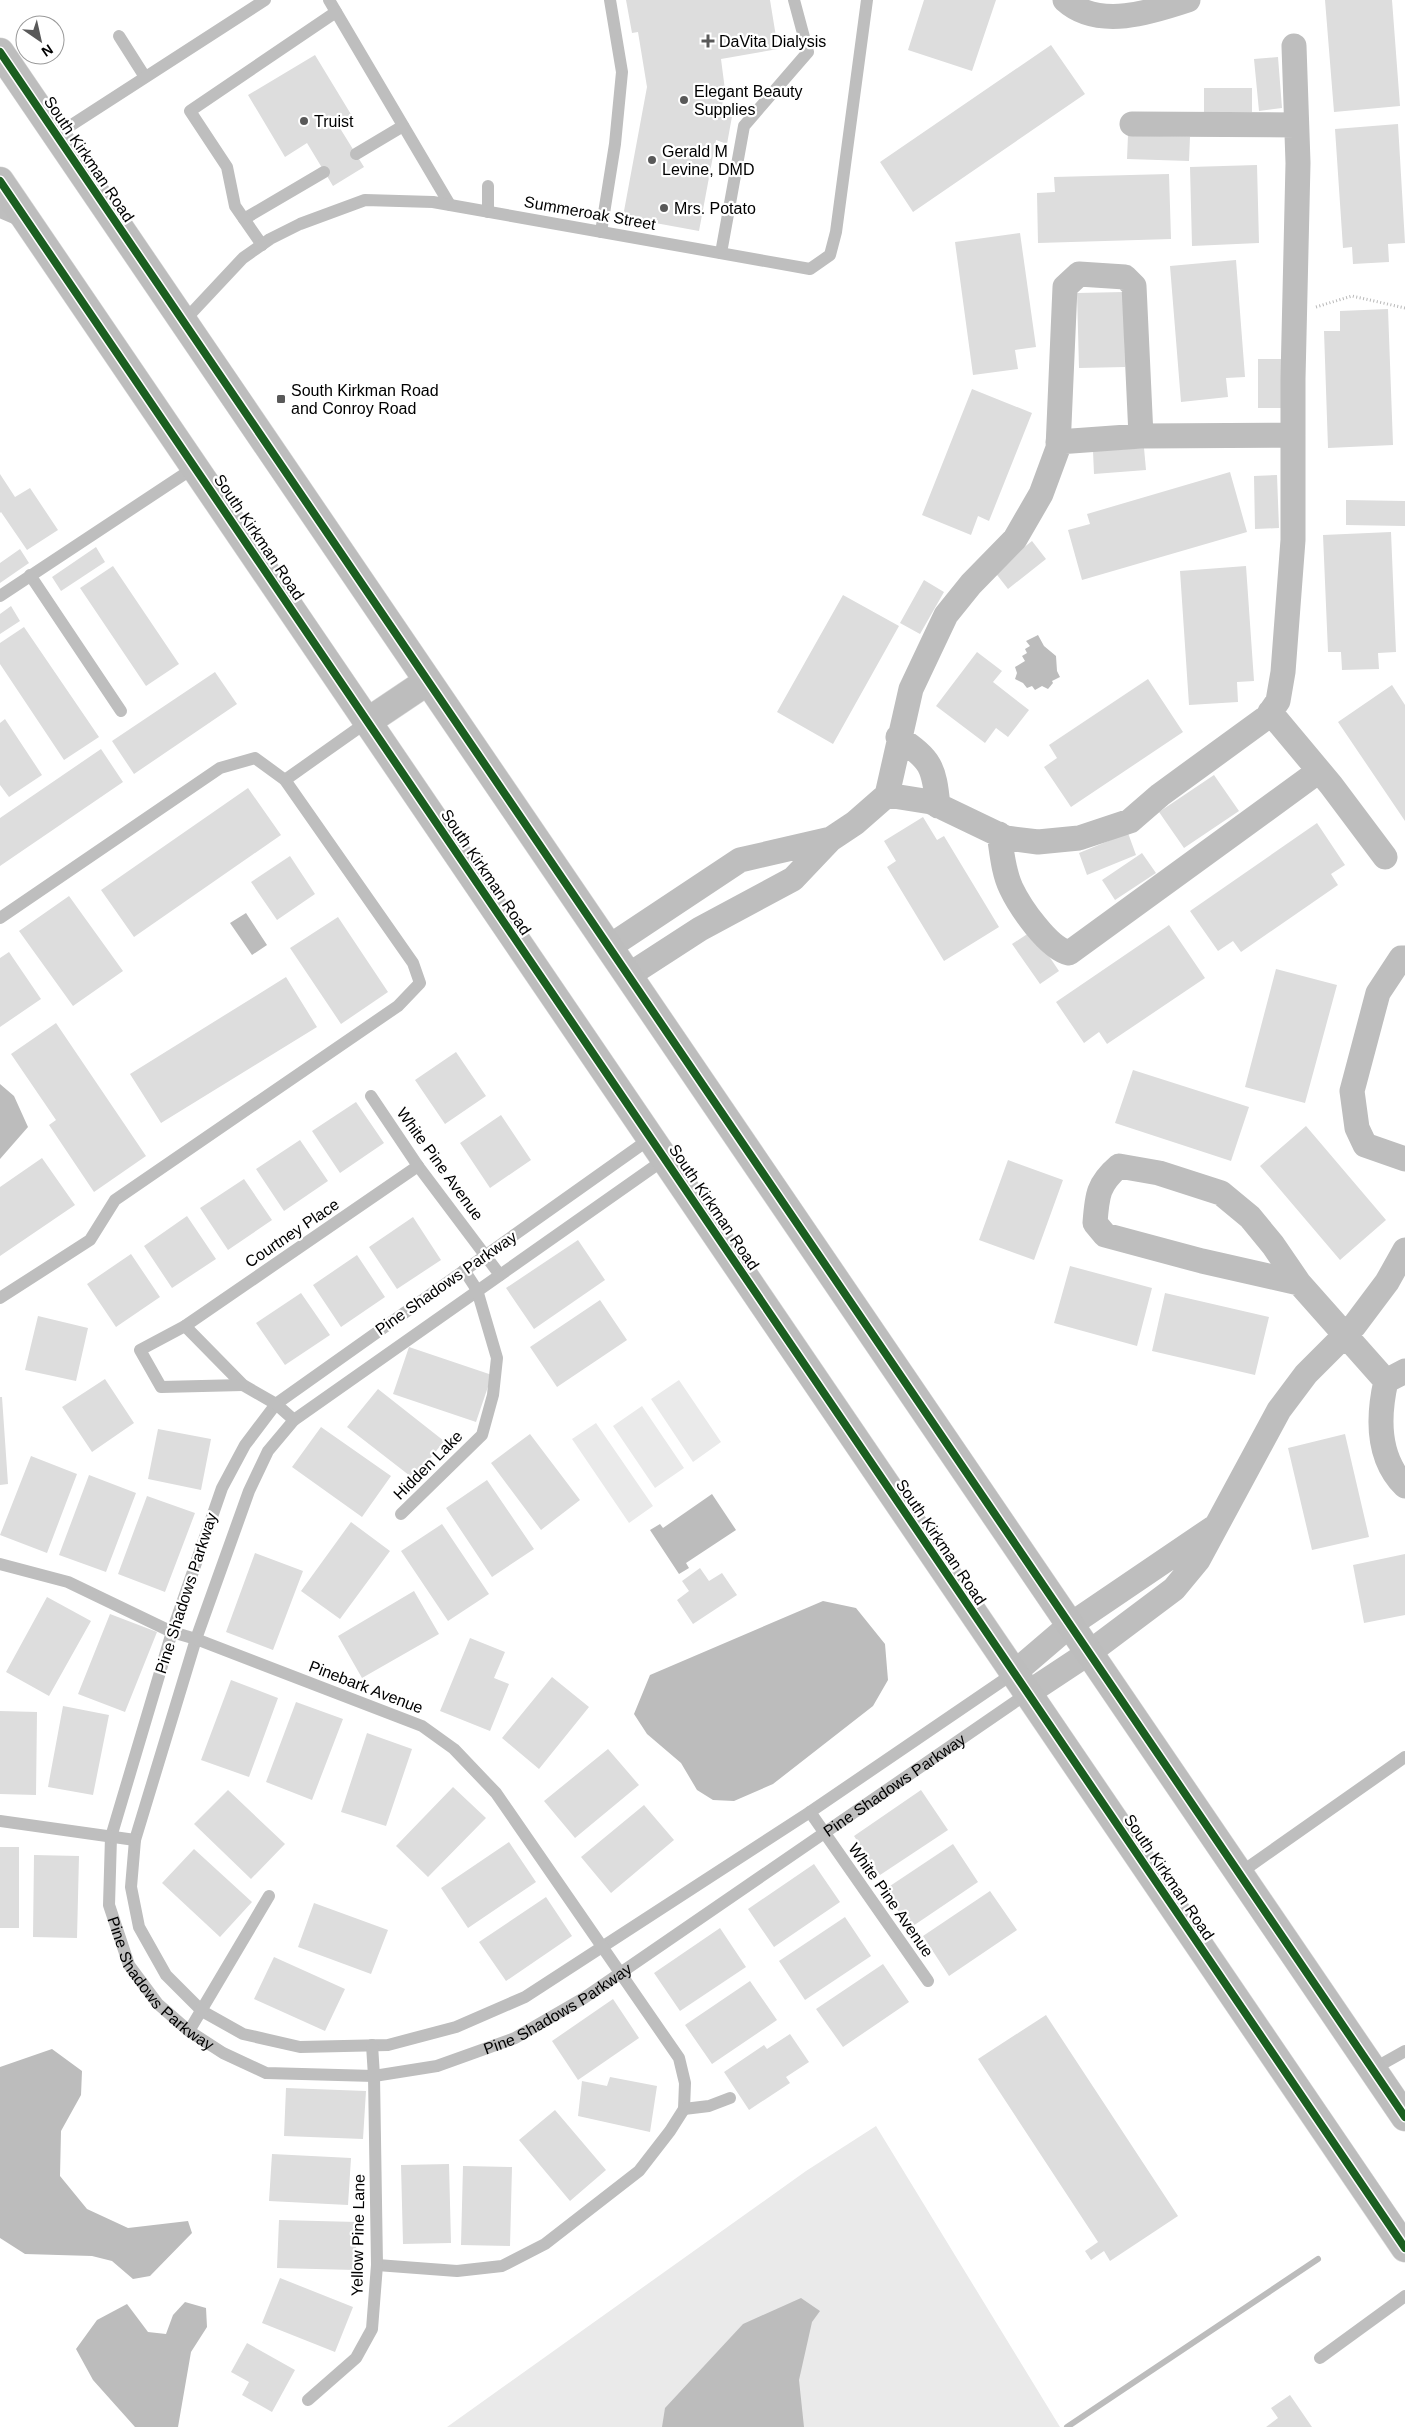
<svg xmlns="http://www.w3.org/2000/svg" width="1405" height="2427" font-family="Helvetica,sans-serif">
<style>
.green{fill:#eaeaea}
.water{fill:#bcbcbc}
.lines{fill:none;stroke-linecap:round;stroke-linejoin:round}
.stream{stroke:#bcbcbc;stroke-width:6}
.building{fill:#ddd}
.primary-casing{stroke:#dbdbdb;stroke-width:29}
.path{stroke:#b8b8b8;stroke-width:3;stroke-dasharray:1 2.5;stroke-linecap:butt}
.lane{stroke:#bebebe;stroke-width:12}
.street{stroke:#bebebe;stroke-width:25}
.primary{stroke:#bdbdbd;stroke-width:28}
.cycleway-casing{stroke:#fff;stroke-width:11}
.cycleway{stroke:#1b5e20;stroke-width:8}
.poi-dot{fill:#595959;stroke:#fff;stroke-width:2}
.labels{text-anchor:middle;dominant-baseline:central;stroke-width:4.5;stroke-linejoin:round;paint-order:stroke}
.poi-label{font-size:16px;fill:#000;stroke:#fff;text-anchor:start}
.street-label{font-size:16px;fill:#000;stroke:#fff}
</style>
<rect width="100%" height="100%" fill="#fff"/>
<path class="green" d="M 679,1380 L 721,1442 L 693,1462 L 651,1399 Z
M 642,1406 L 684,1468 L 655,1488 L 613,1426 Z
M 596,1423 L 653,1506 L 629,1523 L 572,1439 Z
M 876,2126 L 1060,2427 L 447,2427 L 806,2171 Z"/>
<path class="water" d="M 1038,635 L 1044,646 L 1056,656 L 1057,671 L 1060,677 L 1052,681 L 1053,683 L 1048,689 L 1042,686 L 1035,690 L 1032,686 L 1027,688 L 1023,683 L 1015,679 L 1017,673 L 1015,667 L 1025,661 L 1022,656 L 1027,653 L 1025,649 L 1030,646 L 1026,641 Z
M 246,913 L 267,945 L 252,955 L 230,923 Z
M 0,1084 L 14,1096 L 28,1127 L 0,1159 Z
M 712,1494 L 736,1530 L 686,1563 L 689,1568 L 679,1574 L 650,1530 L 660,1524 L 663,1528 Z
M 823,1601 L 856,1608 L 885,1644 L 888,1680 L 873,1706 L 773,1784 L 734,1801 L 713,1800 L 697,1790 L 681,1763 L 647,1734 L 634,1714 L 650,1675 Z
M 52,2049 L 82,2071 L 81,2095 L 61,2131 L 60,2176 L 87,2209 L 128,2228 L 188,2221 L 192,2233 L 150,2276 L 133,2279 L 112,2261 L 92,2256 L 25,2254 L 0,2238 L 0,2067 Z
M 801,2298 L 820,2311 L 812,2322 L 799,2380 L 804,2427 L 662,2427 L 665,2408 L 743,2324 Z
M 185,2302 L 206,2308 L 207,2327 L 191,2352 L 178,2427 L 135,2427 L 93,2380 L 76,2349 L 97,2320 L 127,2304 L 148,2332 L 166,2334 L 173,2315 Z"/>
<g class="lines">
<path class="stream" d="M 1067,2427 L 1318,2259"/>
</g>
<path class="building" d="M 626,0 L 770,0 L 778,49 L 721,59 L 725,90 L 721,110 L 733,111 L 727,144 L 716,140 L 699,231 L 628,218 L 624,211 L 647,87 L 638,32 L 632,33 Z
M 924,0 L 996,0 L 972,71 L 908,50 Z
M 1325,0 L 1392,0 L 1400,106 L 1334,112 Z
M 1051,45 L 1085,94 L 913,212 L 880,162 Z
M 315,55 L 352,116 L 338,125 L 364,167 L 333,186 L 307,143 L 285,157 L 248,95 Z
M 1278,57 L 1282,108 L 1259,111 L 1254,59 Z
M 1204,88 L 1252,88 L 1252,112 L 1204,112 Z
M 1398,124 L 1405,243 L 1388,244 L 1389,262 L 1353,264 L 1352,247 L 1343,248 L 1335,129 Z
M 1128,135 L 1190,137 L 1189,161 L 1127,159 Z
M 1257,165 L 1259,243 L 1192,246 L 1190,167 Z
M 1169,174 L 1171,239 L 1038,243 L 1037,193 L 1055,192 L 1054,177 Z
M 1020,233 L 1036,347 L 1015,350 L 1018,369 L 973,375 L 955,242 Z
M 1236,260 L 1245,377 L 1226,378 L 1228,397 L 1181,402 L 1170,266 Z
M 1124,292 L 1125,367 L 1079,368 L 1077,293 Z
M 1388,309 L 1393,445 L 1328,448 L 1324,331 L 1340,331 L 1340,311 Z
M 1258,359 L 1282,359 L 1281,408 L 1258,408 Z
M 972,389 L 1032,413 L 989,521 L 978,516 L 971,535 L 922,515 Z
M 1144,448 L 1146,470 L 1094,474 L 1093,451 Z
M 1230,472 L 1247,532 L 1082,580 L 1068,530 L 1090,524 L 1087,514 Z
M 0,474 L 15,497 L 30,488 L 58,530 L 27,550 L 1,512 L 0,513 Z
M 1277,475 L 1279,528 L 1255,529 L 1254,476 Z
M 1346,500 L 1405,501 L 1405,526 L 1346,525 Z
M 1391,532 L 1396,652 L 1378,653 L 1379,669 L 1342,670 L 1341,652 L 1328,652 L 1323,535 Z
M 1032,541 L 1046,559 L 1008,589 L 994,571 Z
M 96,547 L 105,562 L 61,591 L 52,577 Z
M 20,549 L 29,563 L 0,583 L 0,563 Z
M 113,566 L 179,664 L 146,686 L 80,588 Z
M 1246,566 L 1254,681 L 1237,682 L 1238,702 L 1189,705 L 1180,571 Z
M 924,580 L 944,592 L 920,634 L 900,623 Z
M 843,595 L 899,626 L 833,744 L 777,712 Z
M 11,606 L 20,621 L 0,634 L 0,614 Z
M 24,627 L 99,737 L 64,760 L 0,664 L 0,643 Z
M 977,652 L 1002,671 L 993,682 L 1029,710 L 1008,737 L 996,728 L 985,743 L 936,706 Z
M 215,672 L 237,704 L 134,774 L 112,741 Z
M 1148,679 L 1183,732 L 1071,807 L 1044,767 L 1057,758 L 1049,745 Z
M 1392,685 L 1405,705 L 1405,821 L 1338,722 Z
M 5,719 L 42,775 L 9,797 L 0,785 L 0,723 Z
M 101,749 L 123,782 L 0,866 L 0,818 Z
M 1214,775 L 1239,811 L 1184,848 L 1159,812 Z
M 248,788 L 281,835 L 134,937 L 101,890 Z
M 923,817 L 937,840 L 944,836 L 999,927 L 944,961 L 887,867 L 896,861 L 884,841 Z
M 1317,823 L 1345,865 L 1331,874 L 1338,885 L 1241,952 L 1233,941 L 1218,951 L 1190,911 Z
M 1128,833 L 1136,855 L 1087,875 L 1079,853 Z
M 1142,853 L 1156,873 L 1115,900 L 1102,880 Z
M 290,856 L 315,894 L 277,920 L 251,882 Z
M 69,896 L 123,971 L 73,1006 L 19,931 Z
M 338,917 L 388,992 L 341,1024 L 290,948 Z
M 1169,925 L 1205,978 L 1107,1044 L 1099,1032 L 1084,1043 L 1056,1002 Z
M 1032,931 L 1059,971 L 1040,984 L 1012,944 Z
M 9,952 L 41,999 L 0,1027 L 0,958 Z
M 1276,969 L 1337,985 L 1305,1103 L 1245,1087 Z
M 286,977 L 317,1027 L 161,1123 L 130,1074 Z
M 56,1023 L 146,1156 L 94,1192 L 49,1125 L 56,1120 L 11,1054 Z
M 456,1052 L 486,1096 L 445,1124 L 415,1080 Z
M 1133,1070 L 1249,1107 L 1231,1161 L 1115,1123 Z
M 356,1102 L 384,1143 L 340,1173 L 312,1131 Z
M 501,1115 L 531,1160 L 490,1188 L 460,1143 Z
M 1306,1126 L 1386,1220 L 1340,1260 L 1260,1166 Z
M 300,1140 L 328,1181 L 284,1211 L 256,1169 Z
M 42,1158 L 75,1205 L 0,1256 L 0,1187 Z
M 1008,1160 L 1063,1180 L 1034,1260 L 979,1240 Z
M 244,1179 L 272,1220 L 228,1250 L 200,1208 Z
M 187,1216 L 216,1259 L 172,1288 L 144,1246 Z
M 413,1217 L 441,1260 L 397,1289 L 369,1247 Z
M 578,1240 L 605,1280 L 534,1329 L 506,1288 Z
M 131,1254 L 160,1297 L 116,1327 L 87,1284 Z
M 357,1255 L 385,1297 L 341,1327 L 313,1285 Z
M 1070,1266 L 1152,1288 L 1137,1346 L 1054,1323 Z
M 301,1293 L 330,1335 L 285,1365 L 256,1323 Z
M 1165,1293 L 1269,1317 L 1255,1375 L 1152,1351 Z
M 600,1300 L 627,1340 L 557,1387 L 530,1347 Z
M 38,1316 L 88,1328 L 76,1381 L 25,1370 Z
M 409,1347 L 492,1375 L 476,1422 L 393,1394 Z
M 105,1379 L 134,1423 L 92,1452 L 62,1407 Z
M 378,1389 L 444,1441 L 414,1479 L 347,1427 Z
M 0,1397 L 2,1397 L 8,1484 L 0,1485 Z
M 321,1427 L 391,1476 L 362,1517 L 292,1467 Z
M 158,1429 L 211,1439 L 201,1490 L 148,1479 Z
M 530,1434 L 580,1500 L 541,1530 L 491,1463 Z
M 1345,1434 L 1369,1537 L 1312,1550 L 1288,1448 Z
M 31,1456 L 77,1474 L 47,1553 L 0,1535 Z
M 89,1475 L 136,1493 L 106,1572 L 59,1555 Z
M 487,1480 L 534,1549 L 492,1577 L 446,1508 Z
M 147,1496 L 195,1513 L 165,1592 L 118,1574 Z
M 351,1522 L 390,1551 L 340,1619 L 301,1591 Z
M 442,1524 L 489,1594 L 448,1621 L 401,1551 Z
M 255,1553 L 303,1571 L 273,1650 L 226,1632 Z
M 1405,1554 L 1405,1615 L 1364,1623 L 1353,1565 Z
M 700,1568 L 709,1581 L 722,1573 L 737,1595 L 693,1624 L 677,1600 L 689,1591 L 682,1581 Z
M 414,1591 L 439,1634 L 362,1678 L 338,1636 Z
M 47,1597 L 91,1621 L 49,1696 L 6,1672 Z
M 110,1614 L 157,1632 L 125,1712 L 78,1694 Z
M 470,1638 L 505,1652 L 494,1678 L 509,1684 L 490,1731 L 440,1711 Z
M 552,1677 L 589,1707 L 539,1769 L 502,1738 Z
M 231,1680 L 278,1698 L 249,1777 L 201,1760 Z
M 296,1702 L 343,1719 L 312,1800 L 266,1782 Z
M 63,1706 L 109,1715 L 93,1795 L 48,1787 Z
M 0,1711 L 37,1712 L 36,1795 L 0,1794 Z
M 367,1733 L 412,1749 L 386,1826 L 341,1812 Z
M 608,1749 L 639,1785 L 575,1838 L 544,1801 Z
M 453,1787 L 486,1818 L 428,1877 L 396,1846 Z
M 228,1790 L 285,1844 L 251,1879 L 194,1824 Z
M 921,1790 L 948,1830 L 880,1875 L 854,1836 Z
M 644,1805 L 674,1840 L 611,1893 L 581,1857 Z
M 509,1842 L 536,1882 L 468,1928 L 441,1888 Z
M 953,1844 L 978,1882 L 910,1928 L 884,1890 Z
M 0,1847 L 19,1847 L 19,1928 L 0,1928 Z
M 194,1849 L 252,1902 L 220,1937 L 162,1883 Z
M 34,1855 L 79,1856 L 77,1938 L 33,1937 Z
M 814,1864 L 840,1902 L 774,1947 L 748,1909 Z
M 990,1891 L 1017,1930 L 949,1976 L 923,1936 Z
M 546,1897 L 572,1936 L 506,1981 L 479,1942 Z
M 314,1903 L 388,1930 L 371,1974 L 298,1947 Z
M 845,1917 L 871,1956 L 805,2000 L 779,1961 Z
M 720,1928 L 746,1967 L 680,2011 L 654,1973 Z
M 274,1957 L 345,1989 L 325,2031 L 254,1999 Z
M 883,1964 L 909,2002 L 843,2047 L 816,2009 Z
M 750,1981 L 777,2020 L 712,2064 L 685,2025 Z
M 613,1999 L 639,2038 L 578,2080 L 552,2041 Z
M 1046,2015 L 1178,2216 L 1110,2261 L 1104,2251 L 1091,2260 L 1085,2251 L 1098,2242 L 978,2059 Z
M 790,2034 L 809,2062 L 786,2077 L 790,2083 L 749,2110 L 724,2072 L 764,2045 L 767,2049 Z
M 610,2077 L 657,2086 L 650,2132 L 578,2116 L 582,2081 L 607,2086 Z
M 286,2088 L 366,2091 L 363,2139 L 284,2136 Z
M 555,2110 L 606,2170 L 570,2201 L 519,2140 Z
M 272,2154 L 351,2158 L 348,2205 L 269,2201 Z
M 449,2164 L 451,2243 L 403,2244 L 401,2165 Z
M 463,2166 L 512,2167 L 510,2246 L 461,2245 Z
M 279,2220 L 357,2222 L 355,2270 L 277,2268 Z
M 280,2278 L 353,2307 L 335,2352 L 262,2323 Z
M 247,2343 L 295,2370 L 272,2412 L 242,2395 L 249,2382 L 231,2372 Z
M 1290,2395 L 1312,2427 L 1266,2427 L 1278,2418 L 1271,2408 Z"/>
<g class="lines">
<g class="primary-casing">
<path id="primary" d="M 0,52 L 1405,2117
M 0,181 L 1405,2248
M 367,722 L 428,681"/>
</g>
<path class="path" d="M 1316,307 L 1352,296 L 1405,308"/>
<g class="lane">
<path d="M 329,0 L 450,205"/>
<path d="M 119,36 L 145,77"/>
<path d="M 56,135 L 265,0"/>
<path d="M 356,154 L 403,126"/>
<path d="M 0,212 L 21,221"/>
<path d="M 488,212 L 488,186"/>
<path d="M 244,219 L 324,172"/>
<path d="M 601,232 L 615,144 L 622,72 L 610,0"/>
<path d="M 262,245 L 235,206 L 227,167 L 190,111 L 336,12"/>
<path d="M 721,253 L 744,126 L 808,52 L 794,0"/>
<path d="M 183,322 L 243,258 L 270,239 L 300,224 L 365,200 L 433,202 L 810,269 L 830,255 L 836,232 L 867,0"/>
<path d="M 30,575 L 121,711"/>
<path d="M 0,596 L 195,467"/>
<path d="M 285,780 L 367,722"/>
<path d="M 0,918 L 220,768 L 255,758 L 285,780 L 413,963 L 420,983 L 398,1006 L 115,1200 L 90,1240 L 0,1298"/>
<path d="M 371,1096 L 418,1166 L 500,1275"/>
<path id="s1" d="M 651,1138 L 276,1404 L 245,1445 L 222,1488 L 172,1632 L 111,1837 L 109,1905 L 129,1965 L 158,2004 L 189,2031 L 223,2053 L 266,2073 L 374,2076 L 437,2066 L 515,2038 L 584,1998 L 1028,1693"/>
<path d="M 665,1159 L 294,1420 L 268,1451 L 249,1491 L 196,1639 L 135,1840 L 131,1887 L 139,1927 L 166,1975 L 202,2011 L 243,2034 L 300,2047 L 388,2045 L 456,2027 L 525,1997 L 810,1812 L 1014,1673"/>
<path d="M 185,1326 L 243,1385 L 276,1404 L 294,1420"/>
<path d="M 243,1385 L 161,1387 L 140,1350 L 185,1326 L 418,1166"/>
<path d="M 401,1514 L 482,1435 L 493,1395 L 497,1358 L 477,1290 L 464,1270"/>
<path d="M 0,1564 L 68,1582 L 172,1632 L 196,1639 L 422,1726 L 454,1749 L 496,1793 L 679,2058 L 685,2083 L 684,2109 L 670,2131 L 639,2171 L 545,2244 L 502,2266 L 457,2271 L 377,2265"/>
<path d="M 810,1812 L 928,1981"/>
<path d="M 0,1821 L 135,1840"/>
<path d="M 1240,1873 L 1405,1757"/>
<path d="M 189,2031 L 269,1896"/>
<path d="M 1373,2069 L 1405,2051"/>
<path d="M 684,2109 L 709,2106 L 730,2098"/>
<path d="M 1320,2358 L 1405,2296"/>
<path d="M 308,2400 L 356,2358 L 372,2329 L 377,2265 L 374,2076 L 372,2045"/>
</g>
<path class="street" d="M 1065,0 C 1098,30 1152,12 1188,0
M 1132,124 L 1296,125
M 1058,442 L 1141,436 L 1293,435
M 1270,712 L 1331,785 L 1385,857
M 898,737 C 931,760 934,766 938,806
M 887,795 L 931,802 L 1006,838 L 1038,842 L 1079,838 L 1130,821 L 1160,795 L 1267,717 L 1278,701 L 1283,672 L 1293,540 L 1293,379 L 1298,163 L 1294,46
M 999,834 C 1002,852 1003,871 1011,888 C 1020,907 1048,948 1069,953 L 1319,771
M 609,947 L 740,860 L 831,839
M 1405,958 L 1401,958 L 1378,993 L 1352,1091 L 1357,1128 L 1365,1145 L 1405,1159
M 629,975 L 700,929 L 793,879 L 831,839 L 855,823 L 887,795 L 911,689 L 946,615 L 971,584 L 1015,539 L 1041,494 L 1058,448 L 1065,287 L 1079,274 L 1125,277 L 1134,286 L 1141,436
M 1299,1283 L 1202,1261 L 1105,1235 L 1095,1223 C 1097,1195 1098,1184 1119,1166 L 1159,1173 L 1221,1193 L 1250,1217 L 1273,1245 L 1299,1283 L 1386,1381 L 1405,1371
M 1386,1381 C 1378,1416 1377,1458 1405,1486
M 1014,1673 L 1070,1625 L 1213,1528
M 1028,1693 L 1090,1652 L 1174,1589 L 1198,1560 L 1279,1410 L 1306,1374 L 1354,1326 L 1387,1282 L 1405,1250"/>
<use href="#primary" class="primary"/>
<g class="cycleway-casing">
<path id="cycleway" d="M 0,52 L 1405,2117
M 0,181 L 1405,2248"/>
</g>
<use href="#cycleway" class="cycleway"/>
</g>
<g class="poi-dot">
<path d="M705.5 33.5h5v5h5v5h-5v5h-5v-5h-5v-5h5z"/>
<circle cx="684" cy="100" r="5"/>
<circle cx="304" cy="121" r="5"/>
<circle cx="652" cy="160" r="5"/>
<circle cx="664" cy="208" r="5"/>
<rect x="276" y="394" width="10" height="10" rx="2.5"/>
</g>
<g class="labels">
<g class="poi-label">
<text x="719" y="41">DaVita Dialysis</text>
<text x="694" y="91">Elegant Beauty<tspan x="694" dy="18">Supplies</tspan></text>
<text x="314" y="121">Truist</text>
<text x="662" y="151">Gerald M<tspan x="662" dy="18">Levine, DMD</tspan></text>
<text x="674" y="208">Mrs. Potato</text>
<text x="291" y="390">South Kirkman Road<tspan x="291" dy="18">and Conroy Road</tspan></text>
</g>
<g class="street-label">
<text transform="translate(89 159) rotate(56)">South Kirkman Road</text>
<text transform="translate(590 213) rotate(10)">Summeroak Street</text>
<text transform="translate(259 537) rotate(56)">South Kirkman Road</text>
<text transform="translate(486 872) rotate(56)">South Kirkman Road</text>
<text transform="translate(440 1164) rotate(54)">White Pine Avenue</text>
<text transform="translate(714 1207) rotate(56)">South Kirkman Road</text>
<text transform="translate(292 1233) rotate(-34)">Courtney Place</text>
<text transform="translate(446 1283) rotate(-35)">Pine Shadows Parkway</text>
<text transform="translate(428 1465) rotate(-45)">Hidden Lake</text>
<text transform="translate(941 1542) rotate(56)">South Kirkman Road</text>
<text transform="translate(186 1593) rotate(-72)">Pine Shadows Parkway</text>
<text transform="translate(366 1687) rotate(21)">Pinebark Avenue</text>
<text stroke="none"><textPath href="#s1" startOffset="1946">Pine Shadows Parkway</textPath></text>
<text transform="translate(1169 1877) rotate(56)">South Kirkman Road</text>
<text transform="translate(891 1900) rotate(55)">White Pine Avenue</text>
<text stroke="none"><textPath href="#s1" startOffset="1091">Pine Shadows Parkway</textPath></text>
<text stroke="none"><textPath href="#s1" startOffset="1541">Pine Shadows Parkway</textPath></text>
<text transform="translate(358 2235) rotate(-89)">Yellow Pine Lane</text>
</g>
</g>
<g transform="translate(40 40) rotate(146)"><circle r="24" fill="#ffffff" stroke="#999999"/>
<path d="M0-4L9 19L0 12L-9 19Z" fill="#595959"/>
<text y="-8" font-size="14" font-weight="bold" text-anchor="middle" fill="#000000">N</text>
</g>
</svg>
